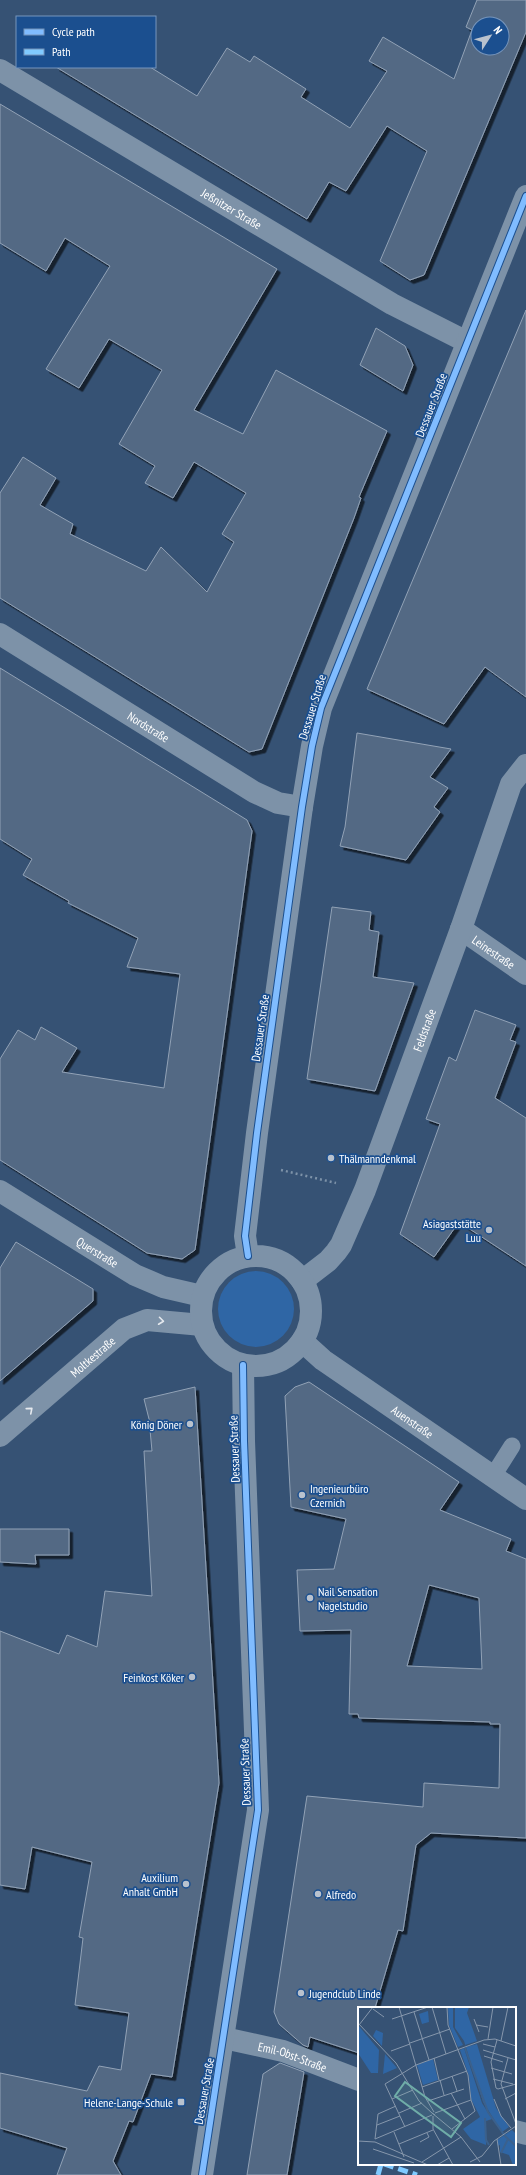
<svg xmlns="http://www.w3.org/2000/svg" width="526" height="2175" font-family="'PT Sans Narrow',sans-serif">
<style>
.green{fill:#2f66a5}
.building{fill:#526984;stroke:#92a2b6;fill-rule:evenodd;filter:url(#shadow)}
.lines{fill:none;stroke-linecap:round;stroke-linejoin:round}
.path{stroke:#7d92a8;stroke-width:2.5;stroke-dasharray:2 3;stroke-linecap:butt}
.service{stroke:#7d92a8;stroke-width:17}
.minor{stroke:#7d92a8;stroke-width:22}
.tertiary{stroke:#7d92a8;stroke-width:22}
.quiet{stroke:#80caff;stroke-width:5;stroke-dasharray:10 5;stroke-linecap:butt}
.cycleway-casing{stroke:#1b4f8f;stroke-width:8}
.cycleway{stroke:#80bcff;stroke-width:6}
.oneway{stroke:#e5e9ee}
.poi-dot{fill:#b9c2ce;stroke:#1b4f8f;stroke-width:1.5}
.labels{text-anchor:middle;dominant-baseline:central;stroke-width:3.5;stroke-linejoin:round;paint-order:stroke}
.street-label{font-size:12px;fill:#fff;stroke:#1b4f8f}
.poi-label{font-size:12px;fill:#fff;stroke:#1b4f8f;text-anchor:start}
.inset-river{fill:none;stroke:#3b618d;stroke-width:2}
.inset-road{fill:none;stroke:#8697ac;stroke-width:1}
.view{fill:#6fada8;fill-opacity:0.15;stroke:#6fada8;stroke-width:2}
.inset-edge{fill:none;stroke:#fff;stroke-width:2}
</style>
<defs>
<filter id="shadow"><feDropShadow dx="3.5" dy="3.5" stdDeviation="0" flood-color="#0009"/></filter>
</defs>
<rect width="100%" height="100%" fill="#365274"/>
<path class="green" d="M218 1309a38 38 0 1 1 76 0a38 38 0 1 1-76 0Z"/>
<path class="building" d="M 477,0 L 526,0 L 526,32 L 424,275 L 410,280 L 380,261 L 427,151 L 387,126 L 346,191 L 329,182 L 307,219 L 56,67 L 150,67 L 197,96 L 227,48 L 250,62 L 254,56 L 306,89 L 301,97 L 350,128 L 387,71 L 369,61 L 383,37 L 454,79 L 472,30 L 466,27 ZM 478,24 L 502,24 L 502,48 L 478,48 Z
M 0,104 L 277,269 L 194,410 L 243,434 L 276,370 L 387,431 L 359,497 L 361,498 L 354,518 L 262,749 L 249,752 L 0,598 L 0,493 L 23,457 L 56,478 L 40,505 L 73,524 L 70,534 L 146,571 L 161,547 L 207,592 L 234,542 L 222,534 L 246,493 L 194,462 L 173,498 L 145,483 L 155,466 L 119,444 L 162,370 L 109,339 L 79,388 L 46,369 L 110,266 L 65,238 L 46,271 L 0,243 Z
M 526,310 L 526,697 L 485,667 L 444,724 L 367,689 Z
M 376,328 L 405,346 L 413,365 L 403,391 L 360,365 Z
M 0,668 L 247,820 L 252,831 L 195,1250 L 182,1259 L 147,1253 L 0,1160 L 0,1059 L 18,1030 L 35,1040 L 41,1027 L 77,1048 L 62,1072 L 164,1088 L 180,974 L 127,967 L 138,938 L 68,903 L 69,901 L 23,875 L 32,859 L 0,839 Z
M 357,733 L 451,749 L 430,777 L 448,788 L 434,807 L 440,812 L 406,860 L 340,846 L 345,827 Z
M 332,907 L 371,912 L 369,930 L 379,932 L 373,977 L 414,983 L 375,1091 L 307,1079 Z
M 475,1010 L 516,1025 L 510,1040 L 516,1042 L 495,1098 L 526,1118 L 526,1266 L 459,1222 L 434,1257 L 400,1234 L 440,1124 L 426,1119 L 449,1057 L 456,1061 Z
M 16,1242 L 93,1289 L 93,1301 L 0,1381 L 0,1268 Z
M 309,1382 L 459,1482 L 440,1510 L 511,1539 L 506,1551 L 526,1559 L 526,1838 L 431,1833 L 416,1845 L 403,1931 L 398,1930 L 375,2008 L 359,2008 L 359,2053 L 310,2037 L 308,2047 L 303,2045 L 279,2024 L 274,2012 L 307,1796 L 423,1807 L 424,1783 L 499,1788 L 500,1724 L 490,1724 L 490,1722 L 359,1718 L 358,1714 L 349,1714 L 351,1630 L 300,1631 L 297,1570 L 334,1569 L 346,1519 L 291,1507 L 285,1396 L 295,1387 ZM 429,1585 L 479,1598 L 482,1669 L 407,1666 Z
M 195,1387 L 219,1783 L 172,2077 L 151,2074 L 133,2122 L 129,2121 L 113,2161 L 121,2175 L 57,2175 L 67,2148 L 0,2128 L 0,2073 L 87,2091 L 99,2066 L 121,2070 L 129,2013 L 75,2005 L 83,1938 L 79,1937 L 92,1862 L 32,1847 L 25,1889 L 0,1885 L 0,1631 L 59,1654 L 67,1635 L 97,1647 L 105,1591 L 152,1596 L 144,1451 L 152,1451 L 149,1419 L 144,1399 Z
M 0,1529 L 69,1529 L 69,1555 L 35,1555 L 36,1564 L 0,1562 Z
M 280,2063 L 304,2072 L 287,2175 L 247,2175 L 263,2074 Z"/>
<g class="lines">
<path class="path" d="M 281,1170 L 336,1183"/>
<path class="service" d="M 493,1476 L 512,1446"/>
<g class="minor">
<path id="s1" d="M 0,70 L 392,304 L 467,342"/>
<path id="s2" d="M 0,634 L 254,792 L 278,803 L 302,807"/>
<path id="s3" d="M 461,929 L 526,974"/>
<path id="s4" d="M 0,1191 L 135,1275 L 163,1287 L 202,1296"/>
<path id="s5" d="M 302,1281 L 328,1261 L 336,1252 L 341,1245 L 365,1190 L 461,929 L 511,784 L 526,765"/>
<path id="s6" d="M 302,1341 L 323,1360 L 526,1499"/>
<path id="s7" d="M 0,1436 L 124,1329 L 147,1320 L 202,1325"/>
<path id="s8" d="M 224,2038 L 283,2051 L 359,2080"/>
<path d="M 515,2131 L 526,2134"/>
</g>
<path class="tertiary" d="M201 1311a55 55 0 1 1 110 0a55 55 0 1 1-110 0Z
M 248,1256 L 245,1236 L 257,1133 L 302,807 L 312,746 L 321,708 L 526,196
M 202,2175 L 258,1810 L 244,1441 L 243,1365"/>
<path class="quiet" d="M 384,2164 L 417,2175
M 378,2175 L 381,2164"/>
<g class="cycleway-casing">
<path id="cycleway" d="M 248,1256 L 245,1236 L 257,1133 L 302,807 L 312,746 L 321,708 L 526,196
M 202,2175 L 258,1810 L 244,1441 L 243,1365"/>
</g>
<use href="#cycleway" class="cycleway"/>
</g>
<defs><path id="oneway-chevron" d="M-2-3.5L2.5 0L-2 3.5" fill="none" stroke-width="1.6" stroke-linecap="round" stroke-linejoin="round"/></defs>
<g class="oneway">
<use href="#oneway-chevron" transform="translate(161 1321) rotate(7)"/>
<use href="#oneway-chevron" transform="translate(30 1410) rotate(-41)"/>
</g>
<g class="poi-dot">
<circle cx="331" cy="1158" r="4"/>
<circle cx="489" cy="1230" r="4"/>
<circle cx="190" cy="1424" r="4"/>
<circle cx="302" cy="1495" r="4"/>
<circle cx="310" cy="1598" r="4"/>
<circle cx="192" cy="1677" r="4"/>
<circle cx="186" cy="1884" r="4"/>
<circle cx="318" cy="1894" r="4"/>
<circle cx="301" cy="1993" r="4"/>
<rect x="177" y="2098" width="8" height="8" rx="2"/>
</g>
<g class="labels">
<g class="street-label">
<text stroke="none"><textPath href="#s1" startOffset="270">Jeßnitzer Straße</textPath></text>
<text transform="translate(431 405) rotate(-69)">Dessauer Straße</text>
<text transform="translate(312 707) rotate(-73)">Dessauer Straße</text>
<text stroke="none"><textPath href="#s2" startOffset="175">Nordstraße</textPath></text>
<text stroke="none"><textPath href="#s3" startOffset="40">Leinestraße</textPath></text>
<text transform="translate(260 1028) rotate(-82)">Dessauer Straße</text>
<text stroke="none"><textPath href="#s5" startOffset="284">Feldstraße</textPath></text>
<text stroke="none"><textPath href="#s4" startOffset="115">Querstraße</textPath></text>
<text stroke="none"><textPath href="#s7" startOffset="122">Moltkestraße</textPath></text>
<text stroke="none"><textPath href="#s6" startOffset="137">Auenstraße</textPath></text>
<text transform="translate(234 1449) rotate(-92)">Dessauer Straße</text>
<text transform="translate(245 1772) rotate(-92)">Dessauer Straße</text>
<text stroke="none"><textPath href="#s8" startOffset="71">Emil-Obst-Straße</textPath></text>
<text transform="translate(204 2091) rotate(-80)">Dessauer Straße</text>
</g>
<g class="poi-label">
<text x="339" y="1158">Thälmanndenkmal</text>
<text x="481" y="1223" text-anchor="end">Asiagaststätte<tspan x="481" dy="14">Luu</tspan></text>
<text x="182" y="1424" text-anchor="end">König Döner</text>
<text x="310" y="1488">Ingenieurbüro<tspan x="310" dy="14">Czernich</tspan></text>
<text x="318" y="1591">Nail Sensation<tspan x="318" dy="14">Nagelstudio</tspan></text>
<text x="184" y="1677" text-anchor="end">Feinkost Köker</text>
<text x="178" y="1877" text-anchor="end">Auxilium<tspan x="178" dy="14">Anhalt GmbH</tspan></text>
<text x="326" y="1894">Alfredo</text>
<text x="309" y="1993">Jugendclub Linde</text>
<text x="173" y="2102" text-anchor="end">Helene-Lange-Schule</text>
</g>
</g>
<g transform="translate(358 2007)">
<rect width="158" height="158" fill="#365274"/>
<path d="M 90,0 L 95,0 L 95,20 L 105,38 L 100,40 L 91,18 ZM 97,0 L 111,0 L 109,6 L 119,34 L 107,38 L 108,40 L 119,37 L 138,101 L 151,120 L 144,125 L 125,95 L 106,34 L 97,21 ZM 70,4 L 71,15 L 64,17 L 61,7 ZM 0,18 L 21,43 L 20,66 L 13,66 L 0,46 ZM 18,23 L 25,26 L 24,39 L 15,29 ZM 106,41 L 124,96 L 134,112 L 128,114 L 128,138 L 113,132 L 105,122 L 122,110 L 113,92 L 111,69 L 102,43 ZM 27,47 L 39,61 L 25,67 ZM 75,52 L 80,73 L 65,78 L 59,58 ZM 154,123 L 158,127 L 158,158 L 155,158 L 151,148 L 142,145 L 142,138 L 140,139 L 139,133 Z" fill="#2f66a5"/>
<path class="inset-river" d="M 107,41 L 130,105 L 147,129 L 158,139M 127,111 L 128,133 L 131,138M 143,146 L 150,132"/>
<path class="inset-road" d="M 41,0 L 67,90 L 76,105M 74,0 L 88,47M 89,0 L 90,18 L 110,68 L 113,93 L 117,104 L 94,122M 15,2 L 26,10M 56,5 L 71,53M 34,12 L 70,0M 116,12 L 121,25M 0,16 L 38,56 L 61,94 L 74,106M 1,18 L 15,0M 118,18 L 130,20M 130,32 L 135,0M 139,33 L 133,55 L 138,81 L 140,82 L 158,77M 143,34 L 150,0M 52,36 L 92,22M 125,37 L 137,40M 125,43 L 158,53M 33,44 L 52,37M 126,49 L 145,55M 76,51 L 81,73M 150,51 L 143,77 L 158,117M 158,60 L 158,73M 133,61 L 154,67M 94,69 L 99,84M 135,72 L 155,77M 82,73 L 86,88M 64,80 L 109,64M 93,86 L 107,112M 34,92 L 55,83M 136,92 L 143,109 L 153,121M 147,92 L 158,86M 70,94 L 106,82M 38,99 L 20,107 L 17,132 L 74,108M 41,106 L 64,96M 77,106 L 113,93M 77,108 L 74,106 L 103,130 L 122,155M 75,109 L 75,122 L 95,158M 19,118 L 42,109M 47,120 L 27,77 L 58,58 L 126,33 L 137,32 L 158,39M 36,125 L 46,150M 139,132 L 143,158M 0,134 L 17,135 L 70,158M 62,135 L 71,130 L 69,126M 41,137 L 75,123M 15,142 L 56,156M 64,155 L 103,130M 112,155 L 124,149 L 136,134 L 158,119M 79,158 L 91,151"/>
<path class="view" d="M 47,75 L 103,116 L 93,130 L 37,89 Z"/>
<rect width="158" height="158" class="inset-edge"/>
</g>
<rect x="16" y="16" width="140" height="52" fill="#1b4f8f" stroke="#7695bc"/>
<rect x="24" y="29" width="20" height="6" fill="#80bcff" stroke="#7695bc"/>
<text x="52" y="36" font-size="12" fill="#ffffff">Cycle path</text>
<rect x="24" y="49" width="20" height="6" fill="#80caff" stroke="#7695bc"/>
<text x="52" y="56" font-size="12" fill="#ffffff">Path</text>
<g transform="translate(490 36) rotate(54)"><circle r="19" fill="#1b4f8f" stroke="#7695bc"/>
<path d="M0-3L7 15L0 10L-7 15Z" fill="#b9c2ce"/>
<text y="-6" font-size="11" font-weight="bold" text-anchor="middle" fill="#ffffff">N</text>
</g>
</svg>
